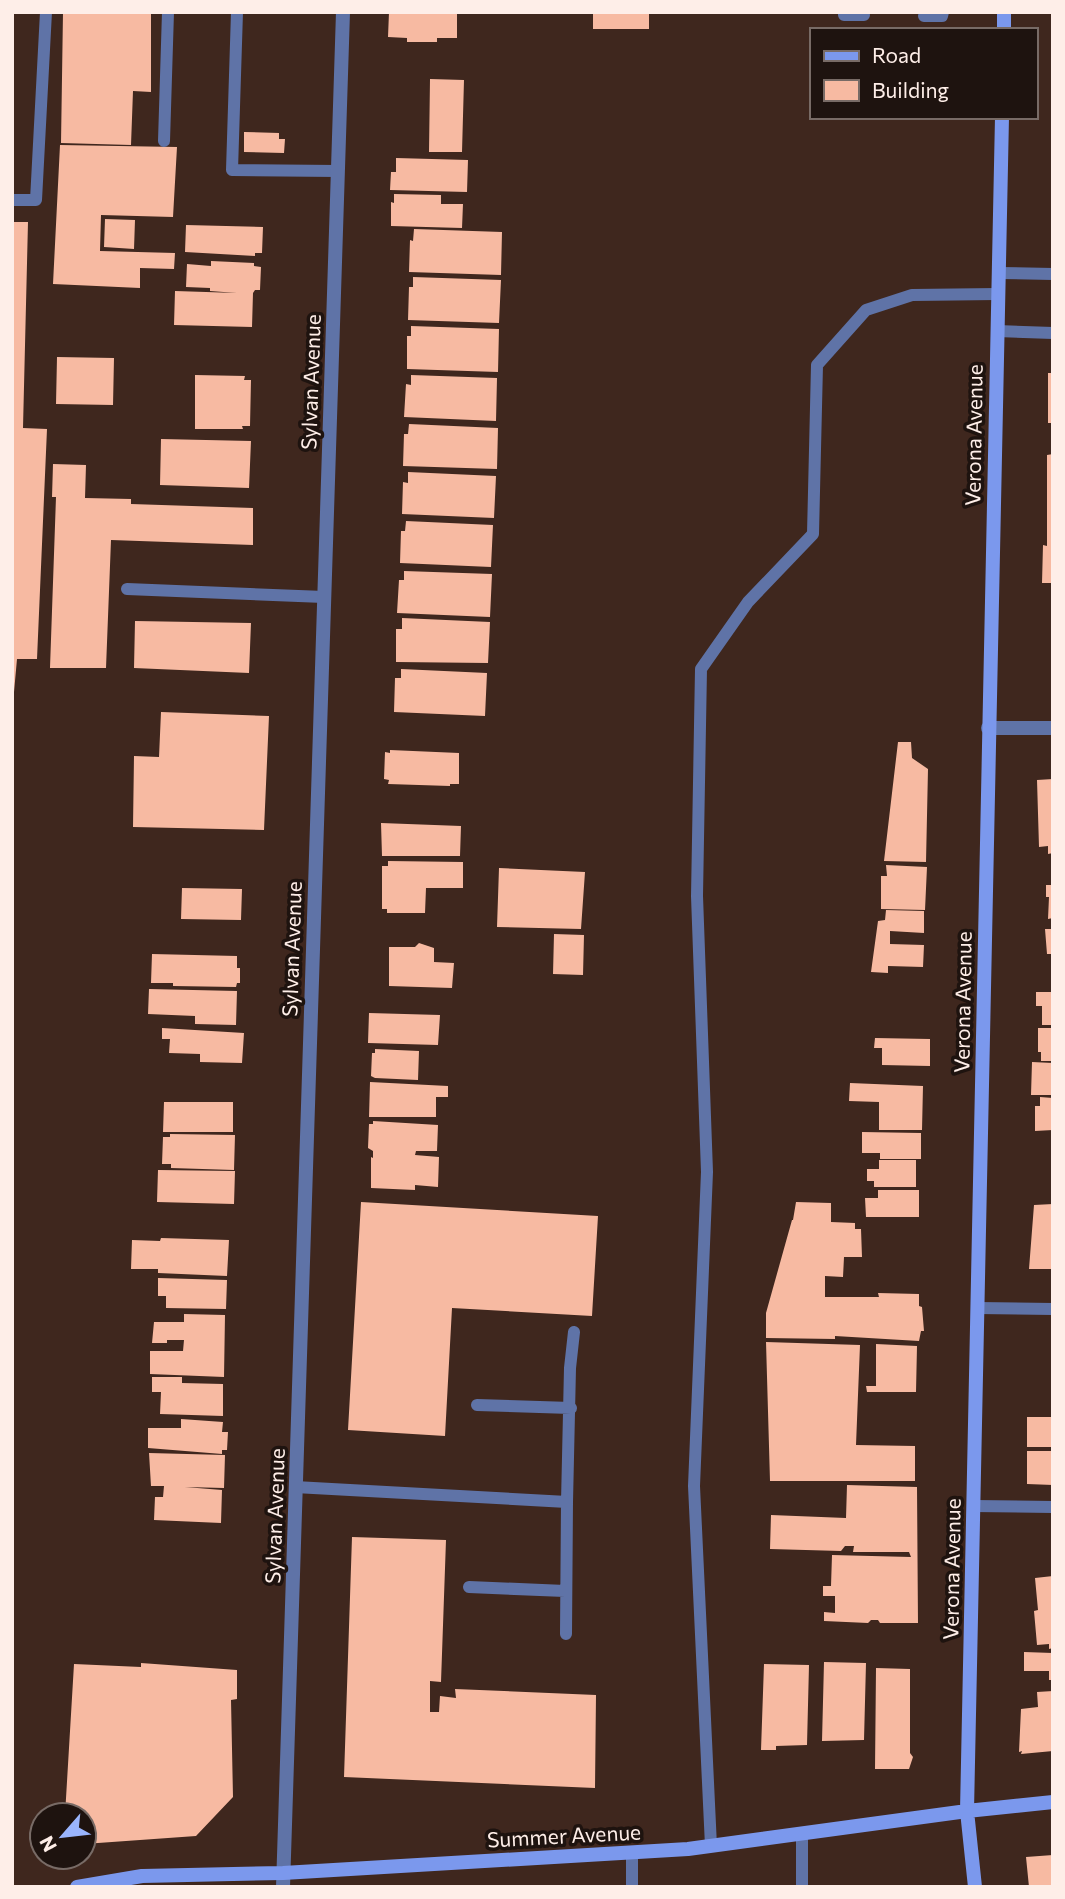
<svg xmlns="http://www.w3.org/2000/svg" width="1065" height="1899" font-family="Commissioner,sans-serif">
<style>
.building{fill:#f7baa2}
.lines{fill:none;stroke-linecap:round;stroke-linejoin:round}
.lane{stroke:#5f73a7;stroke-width:12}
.street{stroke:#5f73a7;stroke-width:14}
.secondary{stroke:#7b98ed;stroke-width:14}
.labels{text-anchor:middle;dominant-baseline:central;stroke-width:7;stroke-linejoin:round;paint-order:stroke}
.street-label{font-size:21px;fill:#feeee8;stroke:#1e130f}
</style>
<rect width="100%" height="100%" fill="#3f271e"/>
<path class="building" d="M 63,12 L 151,12 L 151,92 L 133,91 L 131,145 L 61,143 Z
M 389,12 L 457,12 L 457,38 L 437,38 L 437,42 L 407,42 L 407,38 L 388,37 Z
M 593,12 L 649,12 L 649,29 L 593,29 Z
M 430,79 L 464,80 L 462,152 L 429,152 Z
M 244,132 L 279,133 L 279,139 L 285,139 L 284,153 L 244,152 Z
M 60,145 L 177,147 L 173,217 L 101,215 L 100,251 L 175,253 L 174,269 L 140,268 L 140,288 L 53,284 Z
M 396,158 L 468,160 L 467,192 L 390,190 L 391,172 L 396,172 Z
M 394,194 L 441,195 L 441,204 L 463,204 L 462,228 L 391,226 L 391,202 L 394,203 Z
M 105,219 L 135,220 L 134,249 L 104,247 Z
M 12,222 L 28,222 L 23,428 L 47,429 L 37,659 L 17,659 L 14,692 L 12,692 Z
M 186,225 L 263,227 L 262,253 L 255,253 L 255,256 L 185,252 Z
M 414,229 L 502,232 L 501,275 L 409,272 L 410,240 L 413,241 Z
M 211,261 L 254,263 L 254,266 L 261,267 L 260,290 L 255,290 L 253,293 L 252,327 L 174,325 L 175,291 L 237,293 L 210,291 L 210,288 L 186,287 L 187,264 L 211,266 Z
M 413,277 L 501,280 L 499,323 L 408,320 L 409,287 L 413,287 Z
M 411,326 L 499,329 L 498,372 L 407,369 L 407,336 L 411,336 Z
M 57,357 L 114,358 L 113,405 L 56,404 Z
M 1048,373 L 1053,373 L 1053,423 L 1048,423 Z
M 195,375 L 245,376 L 244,380 L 251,380 L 250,426 L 242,426 L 243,429 L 195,429 Z
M 411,375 L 497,378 L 496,421 L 404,417 L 406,384 L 411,385 Z
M 409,424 L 498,428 L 497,469 L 403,466 L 404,434 L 408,434 Z
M 161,439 L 251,441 L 249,488 L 160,485 Z
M 1053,454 L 1053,583 L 1042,583 L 1043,545 L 1047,546 L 1047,455 Z
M 53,464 L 86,465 L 85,498 L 131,499 L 131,504 L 253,508 L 253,545 L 111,540 L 106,668 L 50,668 L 56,497 L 52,497 Z
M 408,472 L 496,476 L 494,518 L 402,514 L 403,482 L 408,483 Z
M 406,521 L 493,525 L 491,567 L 400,563 L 401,531 L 405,531 Z
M 404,571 L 492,574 L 490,617 L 397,613 L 399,580 L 404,580 Z
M 402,618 L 490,622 L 488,663 L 396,662 L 396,629 L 402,629 Z
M 135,621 L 251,623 L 249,673 L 134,668 Z
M 401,669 L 487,673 L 485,716 L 394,712 L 395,678 L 401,678 Z
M 161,712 L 269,716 L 264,830 L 133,827 L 134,756 L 159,757 Z
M 898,742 L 911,742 L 912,758 L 928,769 L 926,862 L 884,861 Z
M 390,750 L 459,753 L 459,784 L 450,784 L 450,786 L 388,784 L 389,780 L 384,779 L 385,752 L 390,753 Z
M 1053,779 L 1053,853 L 1048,854 L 1048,846 L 1039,847 L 1037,780 Z
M 381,823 L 461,826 L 460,856 L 382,856 Z
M 388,861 L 463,862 L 463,888 L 426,888 L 425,913 L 387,913 L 387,909 L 382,909 L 382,866 L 388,866 Z
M 886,865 L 927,867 L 925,910 L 881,909 L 881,876 L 887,876 Z
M 499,868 L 585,872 L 581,929 L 497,927 Z
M 1046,885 L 1053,885 L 1053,918 L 1048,919 L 1049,897 L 1046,897 Z
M 182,888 L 242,889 L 241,920 L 181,919 Z
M 886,910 L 924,911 L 924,933 L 890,931 L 890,944 L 924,945 L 923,967 L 888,966 L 888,973 L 871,972 L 878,921 L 885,920 Z
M 1045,929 L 1053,929 L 1053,954 L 1047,954 Z
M 554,934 L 584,935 L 583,975 L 553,974 Z
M 419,943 L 434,948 L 434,962 L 454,963 L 452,988 L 389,986 L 389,947 L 415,947 Z
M 152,954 L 237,956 L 237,968 L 240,968 L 240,983 L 237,983 L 236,987 L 173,986 L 173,983 L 151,983 Z
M 149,989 L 237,991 L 236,1025 L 195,1024 L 195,1016 L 148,1014 Z
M 1036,992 L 1053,992 L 1053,1025 L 1042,1025 L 1042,1006 L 1036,1006 Z
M 369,1013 L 440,1015 L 438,1045 L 368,1043 Z
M 162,1028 L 244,1033 L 242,1063 L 200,1062 L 200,1054 L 169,1053 L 170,1039 L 162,1039 Z
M 1038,1028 L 1053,1028 L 1053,1061 L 1041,1061 L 1041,1052 L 1038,1052 Z
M 875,1038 L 930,1039 L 930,1066 L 882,1065 L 882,1048 L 874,1048 Z
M 375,1049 L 419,1051 L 418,1080 L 375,1078 L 371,1076 L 372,1053 L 375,1053 Z
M 1032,1062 L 1053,1063 L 1053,1095 L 1031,1095 Z
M 370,1082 L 448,1086 L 448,1097 L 436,1097 L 436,1117 L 369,1117 Z
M 850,1083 L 923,1086 L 922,1130 L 879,1130 L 879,1102 L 849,1101 Z
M 1040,1097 L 1053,1098 L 1053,1130 L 1035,1131 L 1035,1106 L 1040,1106 Z
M 164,1102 L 233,1102 L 233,1132 L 163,1132 Z
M 373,1121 L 438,1125 L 437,1151 L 416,1151 L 415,1155 L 439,1157 L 438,1187 L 415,1185 L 415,1190 L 371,1188 L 371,1157 L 373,1158 L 373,1151 L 368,1148 L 369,1124 L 373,1124 Z
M 862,1132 L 921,1133 L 921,1159 L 880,1159 L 880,1153 L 862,1153 Z
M 170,1134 L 235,1135 L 234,1170 L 171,1168 L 171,1164 L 162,1164 L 163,1137 L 170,1137 Z
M 879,1160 L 916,1160 L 916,1187 L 874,1187 L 874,1181 L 867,1181 L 867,1169 L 879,1169 Z
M 158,1170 L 235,1171 L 234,1204 L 157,1202 Z
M 878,1190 L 919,1190 L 919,1217 L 866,1217 L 865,1198 L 878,1198 Z
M 361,1202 L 598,1216 L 592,1316 L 452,1308 L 445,1436 L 348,1430 Z
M 796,1202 L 831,1203 L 831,1222 L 855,1223 L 855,1229 L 861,1229 L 862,1257 L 844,1257 L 843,1277 L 825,1276 L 825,1297 L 879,1297 L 878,1293 L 919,1294 L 919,1306 L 922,1307 L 924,1331 L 921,1331 L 919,1341 L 835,1336 L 835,1339 L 766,1338 L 766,1313 L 792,1220 L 793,1220 Z
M 1053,1204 L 1053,1269 L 1029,1269 L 1034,1205 Z
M 161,1238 L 229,1240 L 227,1276 L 158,1273 L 158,1269 L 131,1269 L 132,1240 L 160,1241 Z
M 158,1278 L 227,1280 L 226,1309 L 166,1308 L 166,1296 L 158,1296 Z
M 184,1314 L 225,1315 L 224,1377 L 150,1374 L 150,1351 L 183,1351 L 184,1340 L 167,1340 L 167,1343 L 152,1343 L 154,1322 L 184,1322 Z
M 766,1342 L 860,1345 L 856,1445 L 915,1446 L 915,1481 L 770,1481 Z
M 876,1344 L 917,1346 L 916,1392 L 867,1392 L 866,1386 L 876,1386 Z
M 152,1377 L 182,1377 L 182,1383 L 223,1384 L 223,1416 L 160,1414 L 161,1392 L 152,1392 Z
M 1027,1417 L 1053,1417 L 1053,1447 L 1027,1447 Z
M 181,1419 L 223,1422 L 222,1432 L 228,1432 L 227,1450 L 222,1450 L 222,1454 L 148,1448 L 148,1428 L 181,1428 Z
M 1027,1451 L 1053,1451 L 1053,1485 L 1027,1484 Z
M 149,1453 L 225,1455 L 224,1488 L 185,1487 L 222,1490 L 221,1523 L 154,1520 L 155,1497 L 163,1497 L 164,1486 L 151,1486 Z
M 847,1485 L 917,1487 L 918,1623 L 880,1623 L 878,1620 L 871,1620 L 868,1623 L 824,1621 L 824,1612 L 835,1613 L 835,1596 L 823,1596 L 823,1586 L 831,1586 L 832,1555 L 911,1557 L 909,1552 L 853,1552 L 854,1546 L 845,1546 L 841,1551 L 770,1549 L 771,1515 L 846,1518 Z
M 352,1537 L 446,1540 L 441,1682 L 430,1681 L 430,1712 L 439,1712 L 440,1696 L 456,1698 L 455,1689 L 596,1695 L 595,1788 L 344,1777 Z
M 1053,1576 L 1053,1648 L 1049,1649 L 1049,1644 L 1037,1645 L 1034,1611 L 1038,1610 L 1035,1578 Z
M 1024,1652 L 1053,1653 L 1053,1680 L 1049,1680 L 1049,1671 L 1024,1671 Z
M 824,1662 L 866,1663 L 864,1740 L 822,1741 Z
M 141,1663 L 237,1670 L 237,1699 L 231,1700 L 233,1797 L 196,1836 L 84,1844 L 84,1815 L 65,1815 L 74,1664 L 141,1667 Z
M 764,1664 L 809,1665 L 807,1745 L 776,1746 L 776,1750 L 761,1750 Z
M 876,1668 L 910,1669 L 910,1753 L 913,1757 L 909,1769 L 875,1769 Z
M 1053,1691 L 1053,1751 L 1021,1754 L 1022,1751 L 1019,1752 L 1021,1709 L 1038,1707 L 1037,1692 Z
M 1053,1855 L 1053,1887 L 1029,1887 L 1026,1857 Z"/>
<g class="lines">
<path class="lane" d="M 237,12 L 232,170 L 338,171
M 844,12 L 844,15 L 864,15
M 924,16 L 942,16 L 943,12
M 164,141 L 168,12
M 12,200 L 36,200 L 46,12
M 998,273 L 1053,274
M 997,331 L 1053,333
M 127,589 L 324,597
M 977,1308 L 1053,1309
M 477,1405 L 571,1408
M 295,1487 L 567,1502 L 570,1368 L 574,1332
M 973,1506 L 1053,1507
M 469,1587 L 565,1591
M 566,1634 L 567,1502
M 802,1833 L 802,1887
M 711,1846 L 694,1486 L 707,1172 L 697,896 L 701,669 L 748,602 L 813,534 L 817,365 L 866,310 L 912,295 L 997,294
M 632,1887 L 632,1852"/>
<path class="street" d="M 988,728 L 1053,728
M 283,1887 L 343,12"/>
<path class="secondary" d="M 1004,30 L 1004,12
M 77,1887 L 142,1876 L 283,1873 L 688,1849 L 967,1811 L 1053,1802
M 975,1887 L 967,1811 L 1002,117"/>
</g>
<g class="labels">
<g class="street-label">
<text transform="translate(310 382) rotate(-88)">Sylvan Avenue</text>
<text transform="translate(973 435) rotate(-89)">Verona Avenue</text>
<text transform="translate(291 949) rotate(-88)">Sylvan Avenue</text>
<text transform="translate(962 1002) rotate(-89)">Verona Avenue</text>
<text transform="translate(274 1516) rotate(-88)">Sylvan Avenue</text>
<text transform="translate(951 1569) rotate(-89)">Verona Avenue</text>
<text transform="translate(564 1835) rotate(-3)">Summer Avenue</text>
</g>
</g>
<rect width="1065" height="1899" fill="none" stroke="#feeee8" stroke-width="28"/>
<rect x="810" y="28" width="228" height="91" fill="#1e130f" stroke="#786b66" stroke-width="2"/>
<rect x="824" y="51" width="35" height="10" fill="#7b98ed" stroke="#786b66" stroke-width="2"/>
<text x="872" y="63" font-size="21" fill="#feeee8">Road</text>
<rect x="824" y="80" width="35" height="21" fill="#f7baa2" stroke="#786b66" stroke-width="2"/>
<text x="872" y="98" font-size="21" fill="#feeee8">Building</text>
<g transform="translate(63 1836) rotate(242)"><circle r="33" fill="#1e130f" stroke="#786b66" stroke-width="2"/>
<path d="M0-5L12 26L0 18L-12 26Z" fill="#9ab5fd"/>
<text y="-10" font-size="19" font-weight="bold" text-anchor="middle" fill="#feeee8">N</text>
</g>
</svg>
